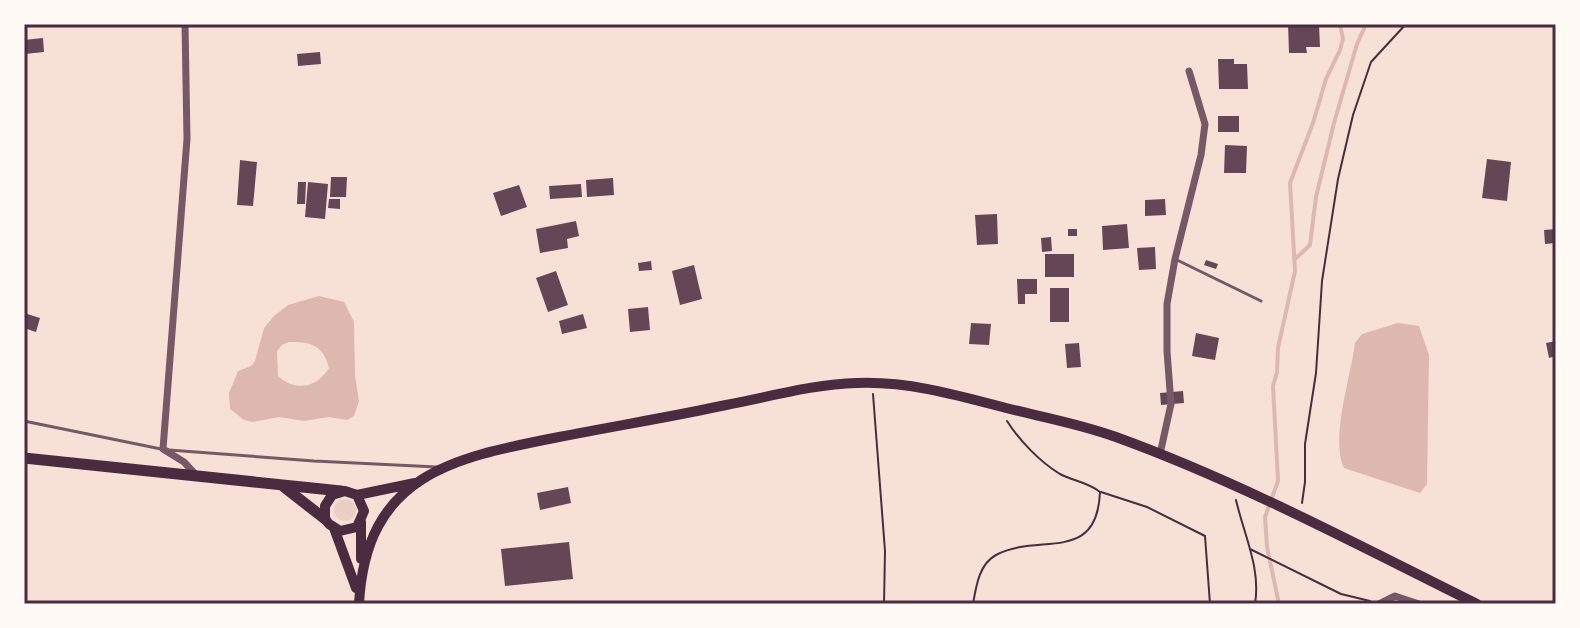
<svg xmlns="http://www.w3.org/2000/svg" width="1580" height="628" font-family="Lato,sans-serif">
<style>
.green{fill:#ebcfc5}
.water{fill:#dcb8b0;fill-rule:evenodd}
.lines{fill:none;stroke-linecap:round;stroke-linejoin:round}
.stream{stroke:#dcb8b0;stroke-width:4}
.building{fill:#644757}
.path{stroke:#4a2c40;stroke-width:2}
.service{stroke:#755966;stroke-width:3}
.minor{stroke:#755966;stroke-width:7}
.secondary{stroke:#4a2c40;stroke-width:10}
.primary{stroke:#4a2c40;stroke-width:11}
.neatline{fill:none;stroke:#4a2c40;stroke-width:3}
</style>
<rect width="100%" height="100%" fill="#f7e1d7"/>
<path class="green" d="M334 510a11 11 0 1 1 22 0a11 11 0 1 1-22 0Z"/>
<path class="water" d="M 319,296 L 344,302 L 354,322 L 355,376 L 359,401 L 354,416 L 347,420 L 329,417 L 304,421 L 279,417 L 252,422 L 244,420 L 230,409 L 229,393 L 238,371 L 251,366 L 255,361 L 264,328 L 274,316 L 288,305 ZM 289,342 C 311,341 324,346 329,368 C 317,388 295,392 278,376 L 277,351 L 282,345 Z
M 1398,323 L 1419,326 L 1429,355 L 1427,484 L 1420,493 L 1344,468 C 1330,439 1351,376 1355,343 L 1362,334 Z"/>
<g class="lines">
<path class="stream" d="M 1295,259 L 1310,245 L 1316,197 L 1334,123 L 1357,44 L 1366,24
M 1279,604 L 1267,547 L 1265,517 L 1278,481 L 1273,386 L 1277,372 L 1278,348 L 1295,271 L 1290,183 L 1313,123 L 1326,79 L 1340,50 L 1343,39 L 1340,24"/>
</g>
<path class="building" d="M 1288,24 L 1319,24 L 1320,47 L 1306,47 L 1307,53 L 1289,53 Z
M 43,38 L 44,52 L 25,54 L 24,40 Z
M 320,52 L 321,64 L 298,66 L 297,54 Z
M 1218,59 L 1234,59 L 1234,64 L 1247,64 L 1248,89 L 1219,89 Z
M 1218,116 L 1239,116 L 1239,132 L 1218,132 Z
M 1225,145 L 1247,146 L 1246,173 L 1224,173 Z
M 1487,159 L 1511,162 L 1507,201 L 1482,198 Z
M 240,160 L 257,162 L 253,206 L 237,205 Z
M 331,177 L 347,177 L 346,197 L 330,197 Z
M 613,178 L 614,195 L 587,197 L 586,180 Z
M 298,182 L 306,182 L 305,204 L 297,204 Z
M 308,182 L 328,184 L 325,219 L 305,217 Z
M 581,184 L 582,197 L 550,199 L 549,186 Z
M 519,185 L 527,207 L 501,216 L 493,193 Z
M 329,199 L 340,199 L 340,209 L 328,208 Z
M 1165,199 L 1166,215 L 1145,216 L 1145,200 Z
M 997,214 L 998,244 L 977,245 L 975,215 Z
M 576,221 L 579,236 L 567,239 L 568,248 L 540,253 L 536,229 Z
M 1127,224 L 1129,248 L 1103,250 L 1102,226 Z
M 1068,229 L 1077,229 L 1077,236 L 1068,236 Z
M 1556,229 L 1556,243 L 1545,244 L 1544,230 Z
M 1051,237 L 1052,251 L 1042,252 L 1041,238 Z
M 1155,247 L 1156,269 L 1139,270 L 1137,248 Z
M 1045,254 L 1074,254 L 1074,277 L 1045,277 Z
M 1206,260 L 1218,264 L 1216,269 L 1204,265 Z
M 651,261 L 652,270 L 639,271 L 638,263 Z
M 694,265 L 702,299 L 680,305 L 672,271 Z
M 556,271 L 568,305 L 548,312 L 536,278 Z
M 1017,279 L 1037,279 L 1037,294 L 1025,294 L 1025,304 L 1018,304 Z
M 1050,288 L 1069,288 L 1069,322 L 1050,322 Z
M 648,307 L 650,330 L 630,332 L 628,309 Z
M 24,313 L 40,318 L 36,332 L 24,328 Z
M 583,314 L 587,328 L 562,334 L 559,321 Z
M 971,323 L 991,324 L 989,345 L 969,344 Z
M 1196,333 L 1219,338 L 1215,360 L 1192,356 Z
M 1556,341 L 1556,356 L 1549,358 L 1546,343 Z
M 1079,343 L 1081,367 L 1067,368 L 1065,344 Z
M 1183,391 L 1184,403 L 1161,405 L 1160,393 Z
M 568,487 L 571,503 L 540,510 L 537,493 Z
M 569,542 L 573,579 L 505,586 L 501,549 Z"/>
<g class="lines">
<path class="path" d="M 873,394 L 885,551 L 884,604
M 1101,492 L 1147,507 L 1205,536 L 1210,604
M 1236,500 C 1244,535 1261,568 1255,604
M 1302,503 L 1305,482 L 1305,444 L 1316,373 L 1322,281 L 1338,179 L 1353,115 L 1371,62 L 1406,24
M 1250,549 L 1341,594 L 1370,601
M 973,604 C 976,587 979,564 996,555 C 1039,532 1097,565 1100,492 C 1088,482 1073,481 1060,474 C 1040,462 1019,440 1007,421"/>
<path class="service" d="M 1175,259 L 1261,301
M 24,421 L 161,449
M 169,450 L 314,461 L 437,467"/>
<path class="minor" d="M 185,24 L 187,139 L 163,449 L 184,462 L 197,476
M 1160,454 L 1171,404 L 1167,351 L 1167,304 L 1175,259 L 1201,155 L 1205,124 L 1189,71
M 1379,604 L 1395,596 L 1419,604"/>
<path class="secondary" d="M 357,495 L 364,511 L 357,527 L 340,531 L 329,524 L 325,519 L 325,506 L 332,495 L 345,491 L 357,495 L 415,483
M 334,528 L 356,588
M 361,559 L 361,522
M 359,604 C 366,475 451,458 559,437 C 614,426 671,417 726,405 C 769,397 813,384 857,383 C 908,381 957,395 1006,408 C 1042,417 1081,424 1116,437 C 1240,482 1358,545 1477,604"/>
<path class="primary" d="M 24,458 L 341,491
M 284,487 L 325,519"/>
</g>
<rect width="1580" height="628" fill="none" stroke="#fffaf5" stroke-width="52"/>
<rect x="26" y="26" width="1528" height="576" class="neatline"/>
</svg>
